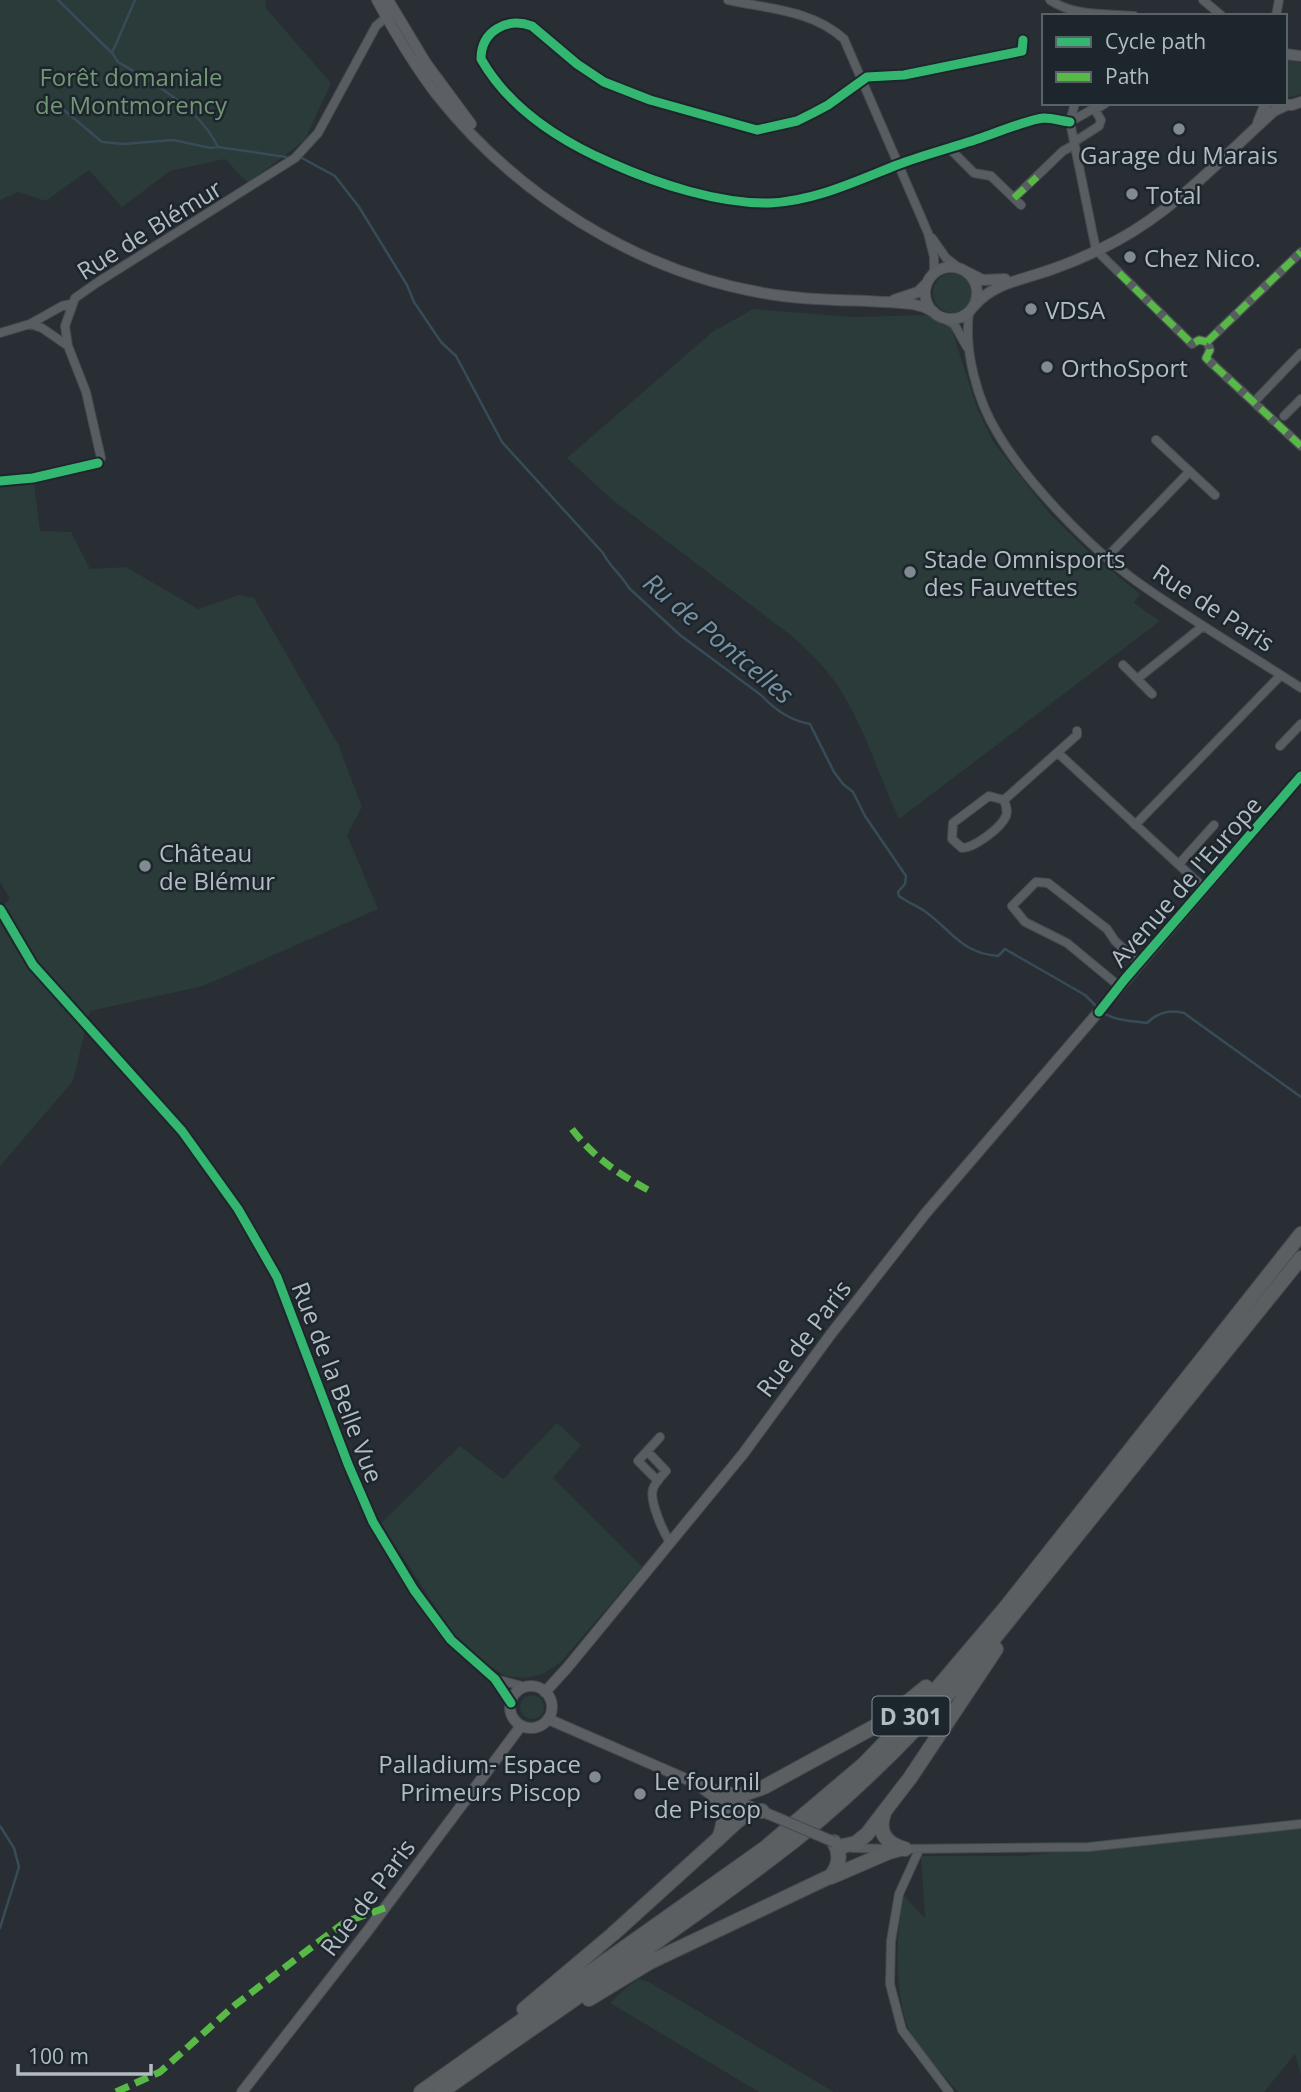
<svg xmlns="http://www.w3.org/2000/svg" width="1301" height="2092" font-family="'Open Sans',sans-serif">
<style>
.green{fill:#2a3b39}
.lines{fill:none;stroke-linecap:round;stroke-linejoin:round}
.stream{stroke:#384b58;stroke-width:2.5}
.street-casing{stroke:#464a4e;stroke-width:10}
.secondary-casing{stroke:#464a4e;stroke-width:12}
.highway-casing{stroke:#454a4f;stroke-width:16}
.street{stroke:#575d61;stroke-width:8}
.secondary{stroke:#5c6065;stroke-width:10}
.highway{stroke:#5c5f61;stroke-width:14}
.secondary-bridge-casing{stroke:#464a4e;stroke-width:12;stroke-linecap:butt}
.secondary-bridge{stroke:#5c6065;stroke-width:10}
.quiet{stroke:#58b947;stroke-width:7;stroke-dasharray:14 7;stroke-linecap:butt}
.cycleway-casing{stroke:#1d262c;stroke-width:13}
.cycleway{stroke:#33b770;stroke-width:9}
.poi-dot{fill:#828a91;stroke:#1d262c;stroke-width:2.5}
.labels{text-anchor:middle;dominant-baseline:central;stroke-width:5;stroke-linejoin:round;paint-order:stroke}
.shield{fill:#1d262c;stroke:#858f96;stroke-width:2}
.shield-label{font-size:23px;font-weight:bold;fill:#b2bcc3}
.park-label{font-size:24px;fill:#739676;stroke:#1d262c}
.poi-label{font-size:24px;fill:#b2bcc3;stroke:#1d262c;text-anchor:start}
.street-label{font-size:24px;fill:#b2bcc3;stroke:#1d262c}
.water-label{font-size:26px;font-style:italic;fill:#7791a3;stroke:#1d262c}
</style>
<rect width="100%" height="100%" fill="#282e33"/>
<path class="green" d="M 0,0 L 266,0 L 265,7 L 331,83 L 305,140 L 248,183 L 225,159 L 170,171 L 122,207 L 89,170 L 46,201 L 18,192 L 0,200 Z
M 1285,59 L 1301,63 L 1301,94 L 1285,98 Z
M933 293a20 20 0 1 1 40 0a20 20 0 1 1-40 0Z
M 753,309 L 853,317 L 928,315 L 951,327 L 977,408 L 994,443 L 1051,515 L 1091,554 L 1140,594 L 1134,603 L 1160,621 L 899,819 C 880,778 866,733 843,694 C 830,672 812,654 793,637 L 610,498 L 567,458 L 717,328 L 718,329 Z
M 34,483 L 40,531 L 71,532 L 90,569 L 126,567 L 198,609 L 239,595 L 254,598 L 338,744 L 362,807 L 347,835 L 378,909 L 203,986 L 90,1011 L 73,1081 L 0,1166 L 0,908 L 10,899 L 0,882 L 0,487 Z
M 557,1423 L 581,1445 L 553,1478 L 642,1567 L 561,1662 L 543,1674 L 525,1678 L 505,1676 L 480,1660 L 452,1633 L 381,1523 L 460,1446 L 503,1479 Z
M520 1707a12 12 0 1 1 24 0a12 12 0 1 1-24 0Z
M 1301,1827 L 1301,2075 L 1295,2054 L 1264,2092 L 958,2092 C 944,2075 927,2059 915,2041 C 893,2008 895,1933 904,1896 L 925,1918 L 921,1856 L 1022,1856 Z
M 638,1979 L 649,1982 L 834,2092 L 759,2092 L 610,2003 L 627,1987 Z"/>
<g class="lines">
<path class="stream" d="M 58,0 L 112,53
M 135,0 L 112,53 L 118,62 C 155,84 199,108 218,147 L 286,157
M 52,100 L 102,142 L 124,144 L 173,140 L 211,148 L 218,147
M 302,158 L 335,176 L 359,207 L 407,285 L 414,302 L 441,342 L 456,356 L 502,442 L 603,553 C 610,567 621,574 629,588 L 680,635 L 761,695 C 775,710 791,721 810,724 L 834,772 L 843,784 L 853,792 L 865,816 L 906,876 L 905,884 L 898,892 L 899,896 C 907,902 915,905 923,910 C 951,929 960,953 998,956 L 1005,949 L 1085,995 L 1095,1005
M 1105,1014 C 1118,1021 1133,1021 1147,1023 C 1157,1013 1169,1009 1184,1013 L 1301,1097
M 0,1826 L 14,1848 L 19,1867 L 0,1928"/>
<g class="street-casing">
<path id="street" d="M 728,0 C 769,9 812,10 844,39 L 928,233 L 934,257 L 934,272
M 1050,0 C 1075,17 1105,13 1134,16
M 1203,0 L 1222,16
M 1276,16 L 1279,0
M 1023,40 L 1022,51 L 904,75 L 867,77 L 828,105 L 813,113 L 797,121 L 757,130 L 650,100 L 604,82 L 577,64 L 532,26 C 507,17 481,31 481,59 C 509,108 560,141 611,163 C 658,184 719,204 770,203 C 815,201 856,181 897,165 C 920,156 944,150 968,142 C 986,137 1028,119 1044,118 C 1052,118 1062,121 1070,122
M 1075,103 L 1070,122 L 1096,250 L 1192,344 L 1199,340 L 1207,342 L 1210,350 L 1206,358 L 1301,446
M 1095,110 L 1106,103
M 1070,122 L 1091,110 L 1095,110 L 1101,120 L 1099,126 L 1074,142
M 949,148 L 974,173 L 991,176 L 1021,205
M 1014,198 L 1063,151 L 1074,145
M 932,238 L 946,258 L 958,267
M 969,312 C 964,352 977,400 998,434 C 1028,484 1089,547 1136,581 C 1189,619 1246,652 1301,688
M 941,317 L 954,324 L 967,347
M 30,324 L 42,328 L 68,346
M 0,333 L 30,324 L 62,306 L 71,304
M 1207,342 L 1301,252
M 1254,402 L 1301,353
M 1284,416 L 1301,399
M 1156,440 L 1215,495
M 0,481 L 33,478 L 98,463 L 101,458 L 86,392 L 68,346 L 65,326 L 75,298 L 98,282 L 295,158 L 318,133 L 376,26 L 390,14
M 1107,557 L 1189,472
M 1123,665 L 1152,694
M 1137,679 L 1203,626
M 1280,746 L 1301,724
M 1058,753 L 1204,888
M 989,796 L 1004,800 C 1006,806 1008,810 1006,816 C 1001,828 974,848 962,848 L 952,839 L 953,823 Z
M 1004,800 L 1077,735 L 1077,731
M 1135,825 L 1281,675
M 1179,864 L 1214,825
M 0,909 L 33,965 L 182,1131 L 238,1209 L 277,1277 L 348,1464 L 373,1522 L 414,1590 L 451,1640 L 495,1679 L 511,1703
M 1119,986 L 1067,943 L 1025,922 L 1012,906 L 1036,882 L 1048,883 L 1107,929 L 1115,941 L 1139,963
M 647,1451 L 666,1471 C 662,1476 655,1482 653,1489 C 649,1500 663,1532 670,1542
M 658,1481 L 638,1461 L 660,1437
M 495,1679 L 526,1687
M 853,1848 L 889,1849
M 902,1849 L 1089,1847 L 1301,1824
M 919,1850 L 899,1894 L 891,1941 L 890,1984 L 902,2030 L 949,2092"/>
</g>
<g class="secondary-casing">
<path id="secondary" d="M 377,0 C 395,33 414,65 437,95 C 516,195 636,271 763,293 C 813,302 862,299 912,304 L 924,307 L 934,312
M 388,0 L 426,63 L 471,124
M 1285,54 L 1301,56
M 1281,104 L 1292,105 L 1301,102
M 1258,123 L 1266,103
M925 293a26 26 0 1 1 52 0a26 26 0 1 1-52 0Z
M 967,272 L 983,280 L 1005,279
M 894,300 L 918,292 L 926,284
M 974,306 C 993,283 1022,280 1050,270 C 1073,262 1096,252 1118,240 C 1178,207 1224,156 1274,111 L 1287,105
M510 1707a21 21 0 1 1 42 0a21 21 0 1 1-42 0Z
M 545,1692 L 567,1668 L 743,1454 L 831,1334 L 925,1214 L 1301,776
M 548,1719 L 709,1789
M 727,1797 L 778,1818
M 242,2092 L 366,1933 L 521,1726"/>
</g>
<g class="highway-casing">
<path id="highway" d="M 717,1792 L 738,1796 L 764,1787 L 883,1722 L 926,1687
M 884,1813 C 877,1832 886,1844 905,1849
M 720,1837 C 732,1827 745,1810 762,1811
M 843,1846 L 856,1843 L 867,1834 L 910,1778 L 996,1649
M 831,1877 L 889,1852 L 900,1849
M 589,1999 L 650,1962 L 831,1876 C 840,1865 841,1854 834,1842
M 524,2009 L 613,1934 L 719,1838 C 728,1815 725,1801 704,1787
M 421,2092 L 765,1848 L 864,1764 L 934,1692 L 1006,1607 L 1301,1234
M 441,2092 C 551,2014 664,1940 772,1858 C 840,1807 902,1746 958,1683 L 1301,1258"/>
</g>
<use href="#street" class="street"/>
<use href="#secondary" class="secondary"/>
<use href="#highway" class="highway"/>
<g class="secondary-bridge-casing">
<path id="secondary-bridge" d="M 778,1818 L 834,1842"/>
</g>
<use href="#secondary-bridge" class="secondary-bridge"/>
<path class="quiet" d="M 1014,198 L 1037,177
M 1119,273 L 1192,344 L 1199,340 L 1207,342 L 1210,350 L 1206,358 L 1301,446
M 1207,342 L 1301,252
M 572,1129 C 594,1158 620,1175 652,1192
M 116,2092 L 160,2072 L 235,2005 L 345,1922 L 385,1908"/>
<g class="cycleway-casing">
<path id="cycleway" d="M 1023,40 L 1022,51 L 904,75 L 867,77 L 828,105 L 813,113 L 797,121 L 757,130 L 650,100 L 604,82 L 577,64 L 532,26 C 507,17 481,31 481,59 C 509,108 560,141 611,163 C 658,184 719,204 770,203 C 815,201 856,181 897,165 C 920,156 944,150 968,142 C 986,137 1028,119 1044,118 C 1052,118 1062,121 1070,122
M 0,481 L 33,478 L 98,463
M 0,909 L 33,965 L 182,1131 L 238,1209 L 277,1277 L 348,1464 L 373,1522 L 414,1590 L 451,1640 L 495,1679 L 511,1703
M 1099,1012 L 1125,979 L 1301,776"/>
</g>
<use href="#cycleway" class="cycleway"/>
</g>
<g class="poi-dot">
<circle cx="1179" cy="129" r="7"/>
<circle cx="1132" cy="194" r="7"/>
<circle cx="1130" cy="257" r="7"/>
<circle cx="1031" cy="309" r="7"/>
<circle cx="1047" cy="367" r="7"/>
<circle cx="910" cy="572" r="7"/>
<circle cx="145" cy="866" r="7"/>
<circle cx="595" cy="1777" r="7"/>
<circle cx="640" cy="1794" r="7"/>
</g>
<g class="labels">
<rect class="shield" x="872.5" y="1696.5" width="77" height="39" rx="5"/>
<g class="shield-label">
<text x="911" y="1716">D 301</text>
</g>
<g class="park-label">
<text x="131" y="76">Forêt domaniale<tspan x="131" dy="28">de Montmorency</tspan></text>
</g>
<g class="poi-label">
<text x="1179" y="154" text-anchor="middle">Garage du Marais</text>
<text x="1146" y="194">Total</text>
<text x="1144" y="257">Chez Nico.</text>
<text x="1045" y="309">VDSA</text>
<text x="1061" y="367">OrthoSport</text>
<text x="924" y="558">Stade Omnisports<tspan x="924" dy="28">des Fauvettes</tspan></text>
<text x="159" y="852">Château<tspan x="159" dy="28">de Blémur</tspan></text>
<text x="581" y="1763" text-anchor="end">Palladium- Espace<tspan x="581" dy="28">Primeurs Piscop</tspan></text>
<text x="654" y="1780">Le fournil<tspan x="654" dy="28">de Piscop</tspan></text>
</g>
<g class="street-label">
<text transform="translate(149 229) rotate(-32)">Rue de Blémur</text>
<text transform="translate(1214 607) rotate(33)">Rue de Paris</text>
<text transform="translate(1185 881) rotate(-49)">Avenue de l'Europe</text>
<text transform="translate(803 1338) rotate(-53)">Rue de Paris</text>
<text transform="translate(338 1382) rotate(69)">Rue de la Belle Vue</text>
<text transform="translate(367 1897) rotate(-53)">Rue de Paris</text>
</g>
<g class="water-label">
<text transform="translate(719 638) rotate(40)">Ru de Pontcelles</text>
</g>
</g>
<rect x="1042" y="14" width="245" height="91" fill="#1d262c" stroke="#596268" stroke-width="2"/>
<rect x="1056" y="37" width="35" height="10" fill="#33b770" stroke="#596268" stroke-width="2"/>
<text x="1105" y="49" font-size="21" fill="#b2bcc3">Cycle path</text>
<rect x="1056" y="72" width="35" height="10" fill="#58b947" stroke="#596268" stroke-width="2"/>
<text x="1105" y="84" font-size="21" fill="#b2bcc3">Path</text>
<path d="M18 2064v10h133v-10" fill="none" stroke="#b2bcc3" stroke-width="3.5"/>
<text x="28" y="2064" font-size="21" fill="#b2bcc3" stroke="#1d262c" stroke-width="5" paint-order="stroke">100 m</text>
</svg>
